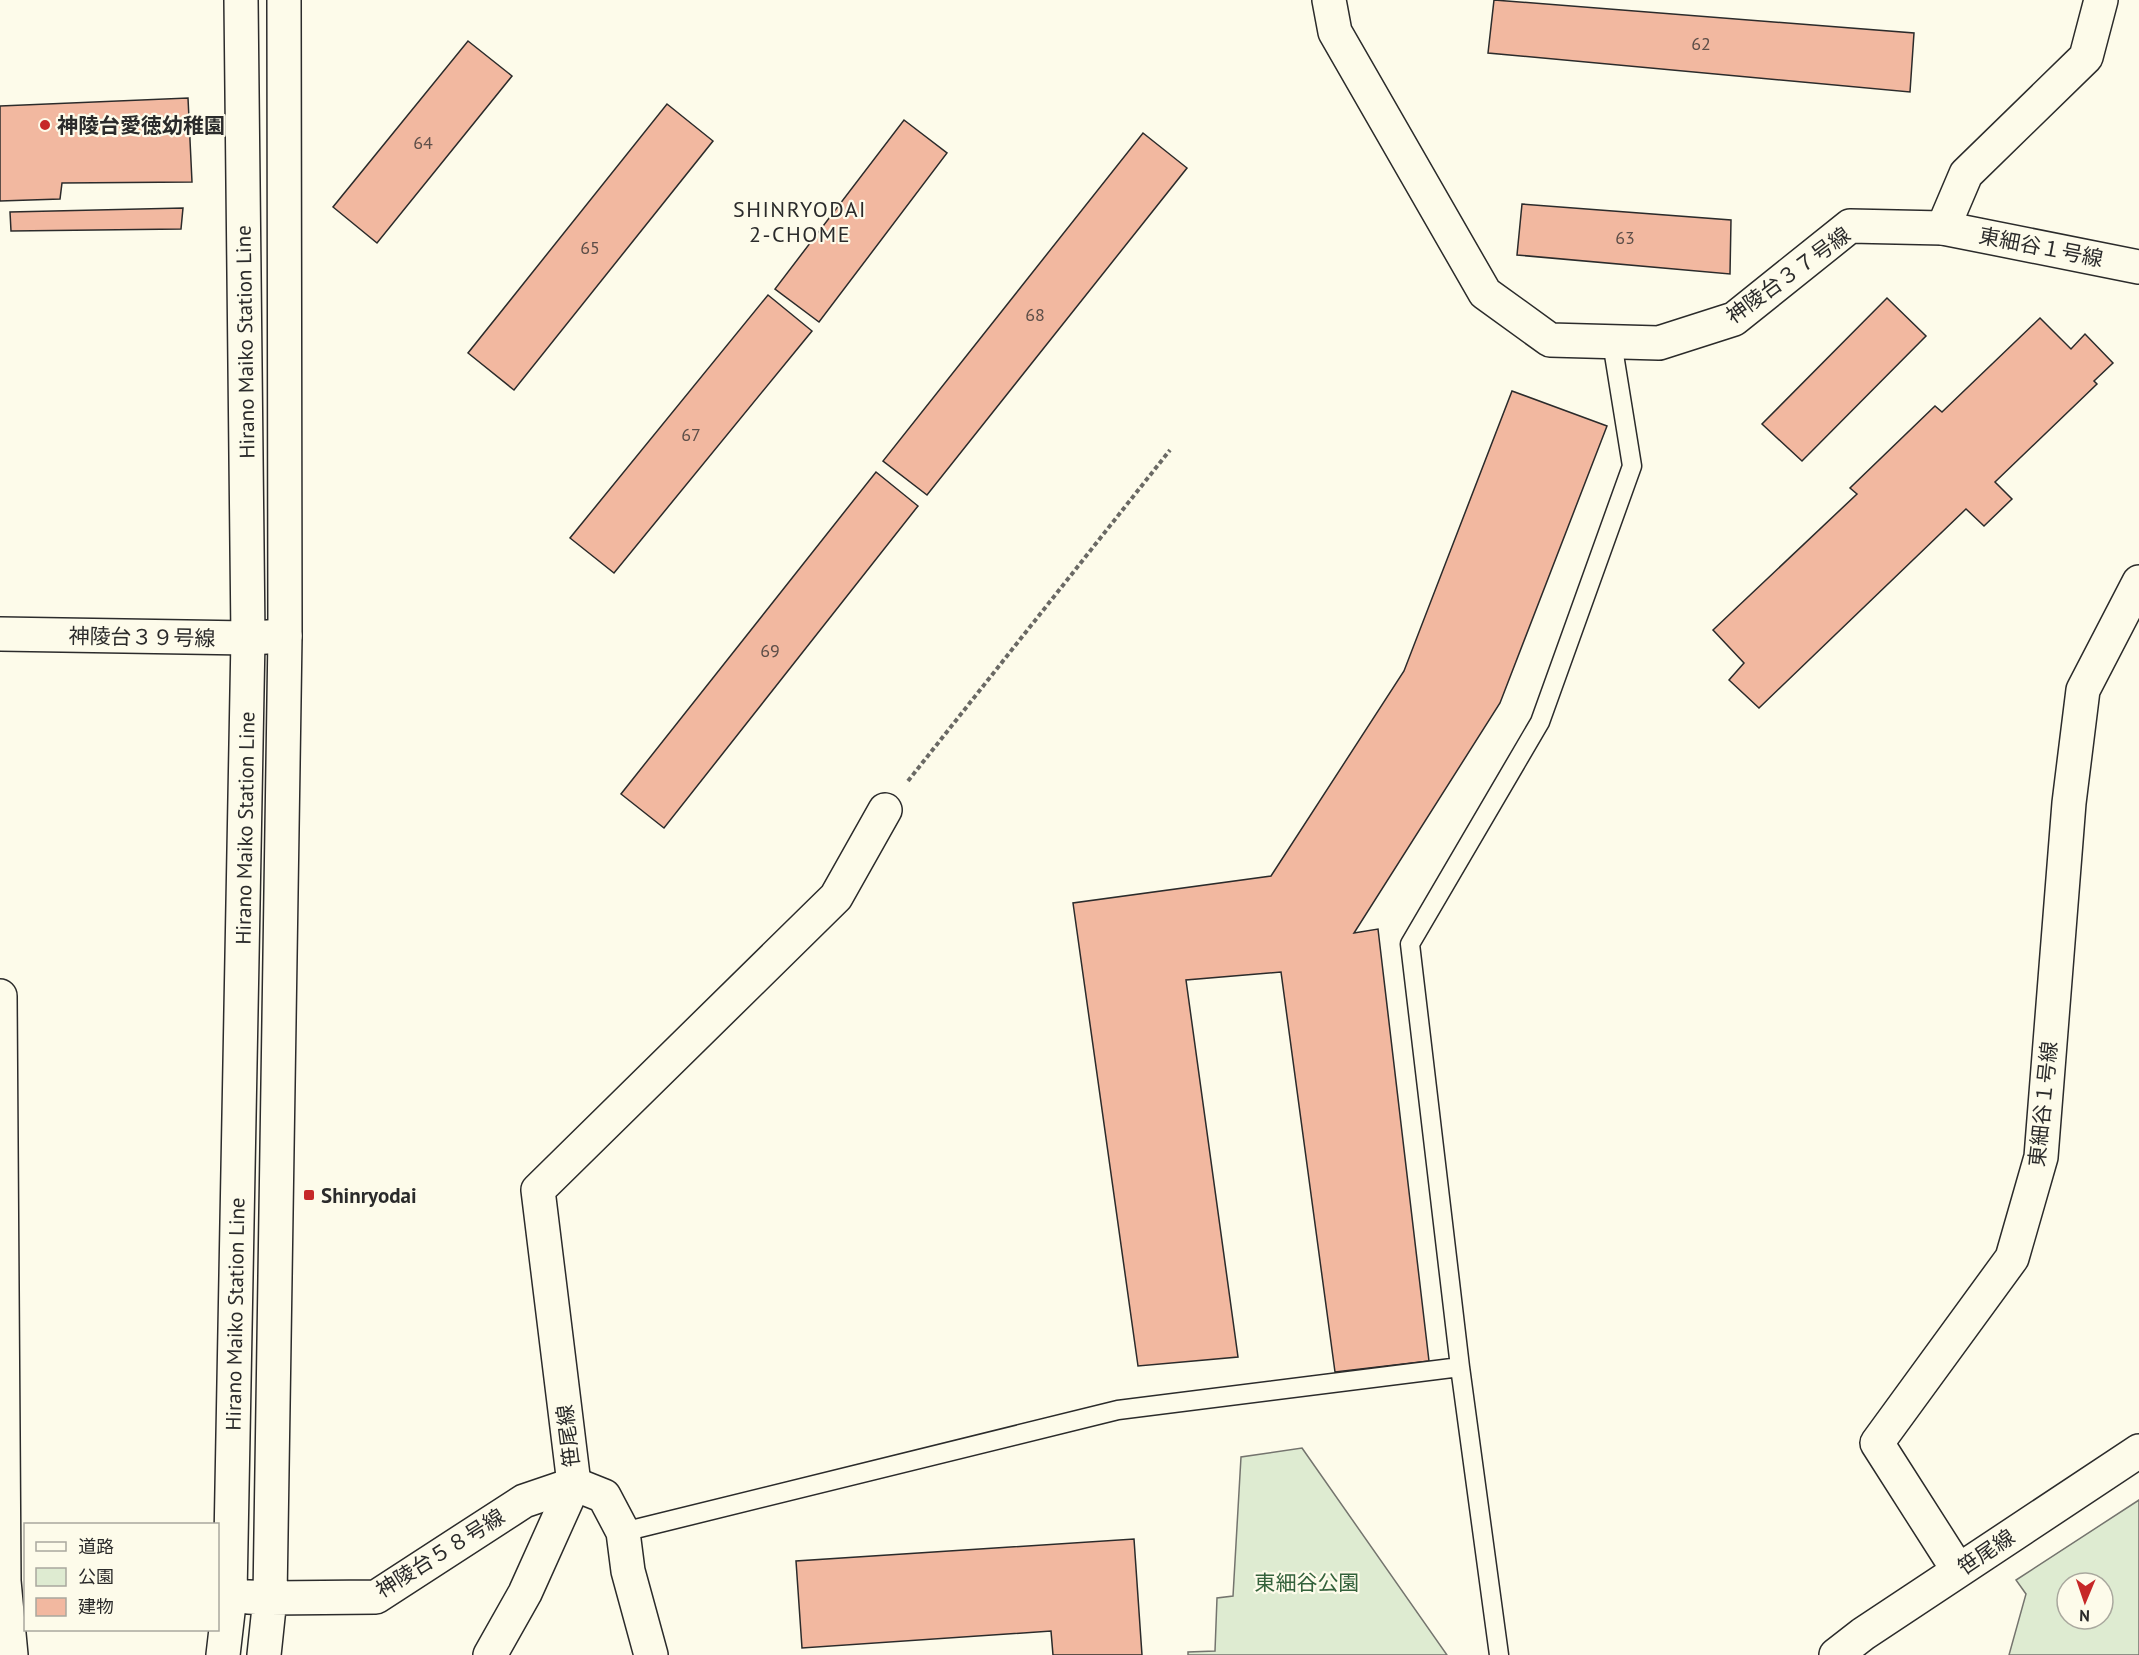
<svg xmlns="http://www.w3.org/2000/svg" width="2139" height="1655" font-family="'PT Sans','Noto Sans JP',sans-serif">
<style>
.green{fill:#deebd1;stroke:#74746e;stroke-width:1.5;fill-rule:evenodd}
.building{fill:#f2b8a0;stroke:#2b2b2b;stroke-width:1.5}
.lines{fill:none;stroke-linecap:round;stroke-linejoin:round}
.lane-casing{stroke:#2b2b2b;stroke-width:21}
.street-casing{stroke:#2b2b2b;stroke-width:36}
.secondary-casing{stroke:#2b2b2b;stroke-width:36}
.path{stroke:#6a6964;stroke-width:4;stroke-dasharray:4.5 3;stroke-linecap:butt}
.lane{stroke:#fdfbea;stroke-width:18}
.street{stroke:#fdfbea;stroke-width:33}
.secondary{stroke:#fdfbea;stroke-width:33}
.poi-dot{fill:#c62828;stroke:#fdfbea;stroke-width:2}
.labels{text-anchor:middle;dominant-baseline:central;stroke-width:4.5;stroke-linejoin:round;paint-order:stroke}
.number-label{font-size:18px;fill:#5d4e48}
.poi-label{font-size:21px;font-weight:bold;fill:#2b2b2b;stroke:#fdfbea;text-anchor:start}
.street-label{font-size:21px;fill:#2b2b2b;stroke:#fdfbea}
.park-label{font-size:21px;fill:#34623c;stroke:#fdfbea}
.neighbourhood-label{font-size:22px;letter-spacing:1.5px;fill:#2b2b2b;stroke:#fdfbea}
</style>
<rect width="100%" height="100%" fill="#fdfbea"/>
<path class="green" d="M 1302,1448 L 1447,1655 L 1188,1655 L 1188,1652 L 1215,1651 L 1217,1598 L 1233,1596 L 1241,1457 Z
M 2139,1500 L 2139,1655 L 2009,1655 L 2026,1594 L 2016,1580 ZM 2067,1583 L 2103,1583 L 2103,1619 L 2067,1619 Z"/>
<path class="building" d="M 1494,0 L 1914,33 L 1910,92 L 1488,53 Z
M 468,41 L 512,76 L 377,243 L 333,207 Z
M 188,98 L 192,182 L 62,183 L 60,199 L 0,201 L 0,106 Z
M 667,104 L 713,141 L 514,390 L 468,353 Z
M 904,120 L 947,153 L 819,322 L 775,289 Z
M 1143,133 L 1187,168 L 927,495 L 883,461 Z
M 1522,204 L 1731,220 L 1730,274 L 1517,255 Z
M 183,208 L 181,229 L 11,231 L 10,212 Z
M 768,295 L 812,331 L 614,573 L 570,538 Z
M 1887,298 L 1926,336 L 1802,461 L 1762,424 Z
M 2040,318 L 2071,349 L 2085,334 L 2113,363 L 2094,381 L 2097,384 L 1995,482 L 2012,499 L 1984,526 L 1966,509 L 1759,708 L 1729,680 L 1744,663 L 1713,630 L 1857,494 L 1850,488 L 1935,406 L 1942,412 Z
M 1512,391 L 1607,426 L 1500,703 L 1354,933 L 1378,929 L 1429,1361 L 1335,1372 L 1281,972 L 1186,980 L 1238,1357 L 1138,1366 L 1073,903 L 1271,876 L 1404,671 Z
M 876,472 L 918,506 L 664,828 L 621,794 Z
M 1134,1539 L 1142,1655 L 1053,1655 L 1051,1631 L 802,1648 L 796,1561 Z"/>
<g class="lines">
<g class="lane-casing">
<path id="lane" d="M 1460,1367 L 1410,944 L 1540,722 L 1632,466 L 1612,342
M 623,1532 L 1118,1410 L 1460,1367 L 1499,1655"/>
</g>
<g class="street-casing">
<path id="street" d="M 1329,0 L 1335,32 L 1485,293 L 1550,340 L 1659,343 L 1734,319 L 1850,226 L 1943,228 L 1966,174 L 2086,57 L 2101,0
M 0,634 L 248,638 L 285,636
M 0,996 L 4,1581 L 11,1655
M 490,1655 L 525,1593 L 574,1484 L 538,1190 L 836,897 L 885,810"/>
</g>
<g class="secondary-casing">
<path id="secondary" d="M 1943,228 L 2139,267
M 1958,1570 L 1877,1443 L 2012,1258 L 2041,1157 L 2069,803 L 2083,690 L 2139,582
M 248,1597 L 270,1598 L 376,1597 L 524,1501 L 574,1484 L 604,1496 L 623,1532 L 628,1571 L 651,1655
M 223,1655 L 230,1595 L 248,638 L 241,0
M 264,1655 L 270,1598 L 285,636 L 284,0
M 1836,1655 L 1863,1634 L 2139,1451"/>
</g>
<path class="path" d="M 908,781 L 1170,450"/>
<use href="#lane" class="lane"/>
<use href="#street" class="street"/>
<use href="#secondary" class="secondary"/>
</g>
<g class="poi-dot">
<circle cx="45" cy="125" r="6"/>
<rect x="303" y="1189" width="12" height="12" rx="3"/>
</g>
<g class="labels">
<g class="number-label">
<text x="1701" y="43">62</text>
<text x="423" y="142">64</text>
<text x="1625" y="237">63</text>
<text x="590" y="247">65</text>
<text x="1035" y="314">68</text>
<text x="691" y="434">67</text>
<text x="770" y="650">69</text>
</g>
<g class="poi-label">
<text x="57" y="125">神陵台愛徳幼稚園</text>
<text x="321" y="1195">Shinryodai</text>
</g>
<g class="street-label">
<text transform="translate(2041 247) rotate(11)">東細谷１号線</text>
<text transform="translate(1788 275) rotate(-36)">神陵台３７号線</text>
<text transform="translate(245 342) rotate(-91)">Hirano Maiko Station Line</text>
<text transform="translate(142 637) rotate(1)">神陵台３９号線</text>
<text transform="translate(245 828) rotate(-89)">Hirano Maiko Station Line</text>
<text transform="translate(2043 1104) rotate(-84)">東細谷１号線</text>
<text transform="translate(235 1314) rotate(-89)">Hirano Maiko Station Line</text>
<text transform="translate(568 1436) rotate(-97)">笹尾線</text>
<text transform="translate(1986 1552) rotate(-34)">笹尾線</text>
<text transform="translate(440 1553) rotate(-32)">神陵台５８号線</text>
</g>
<g class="park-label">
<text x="1307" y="1582">東細谷公園</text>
</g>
<g class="neighbourhood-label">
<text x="800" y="209">SHINRYODAI<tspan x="800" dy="25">2-CHOME</tspan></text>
</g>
</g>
<rect x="24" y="1523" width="195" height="108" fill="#fdfbea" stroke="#a9a89e" stroke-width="1.5"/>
<rect x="36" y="1542" width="30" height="9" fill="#fdfbea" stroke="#a9a89e" stroke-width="1.5"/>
<text x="78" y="1553" font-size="18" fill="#2b2b2b">道路</text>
<rect x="36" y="1568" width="30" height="18" fill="#deebd1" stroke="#a9a89e" stroke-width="1.5"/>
<text x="78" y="1583" font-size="18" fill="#2b2b2b">公園</text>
<rect x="36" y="1598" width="30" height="18" fill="#f2b8a0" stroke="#a9a89e" stroke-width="1.5"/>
<text x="78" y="1613" font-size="18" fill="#2b2b2b">建物</text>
<g transform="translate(2085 1601) rotate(182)"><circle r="28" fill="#fdfbea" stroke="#a9a89e" stroke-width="1.5"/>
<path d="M0-4.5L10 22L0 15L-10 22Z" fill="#c62828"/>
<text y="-9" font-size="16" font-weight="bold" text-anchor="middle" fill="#2b2b2b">N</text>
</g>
</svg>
